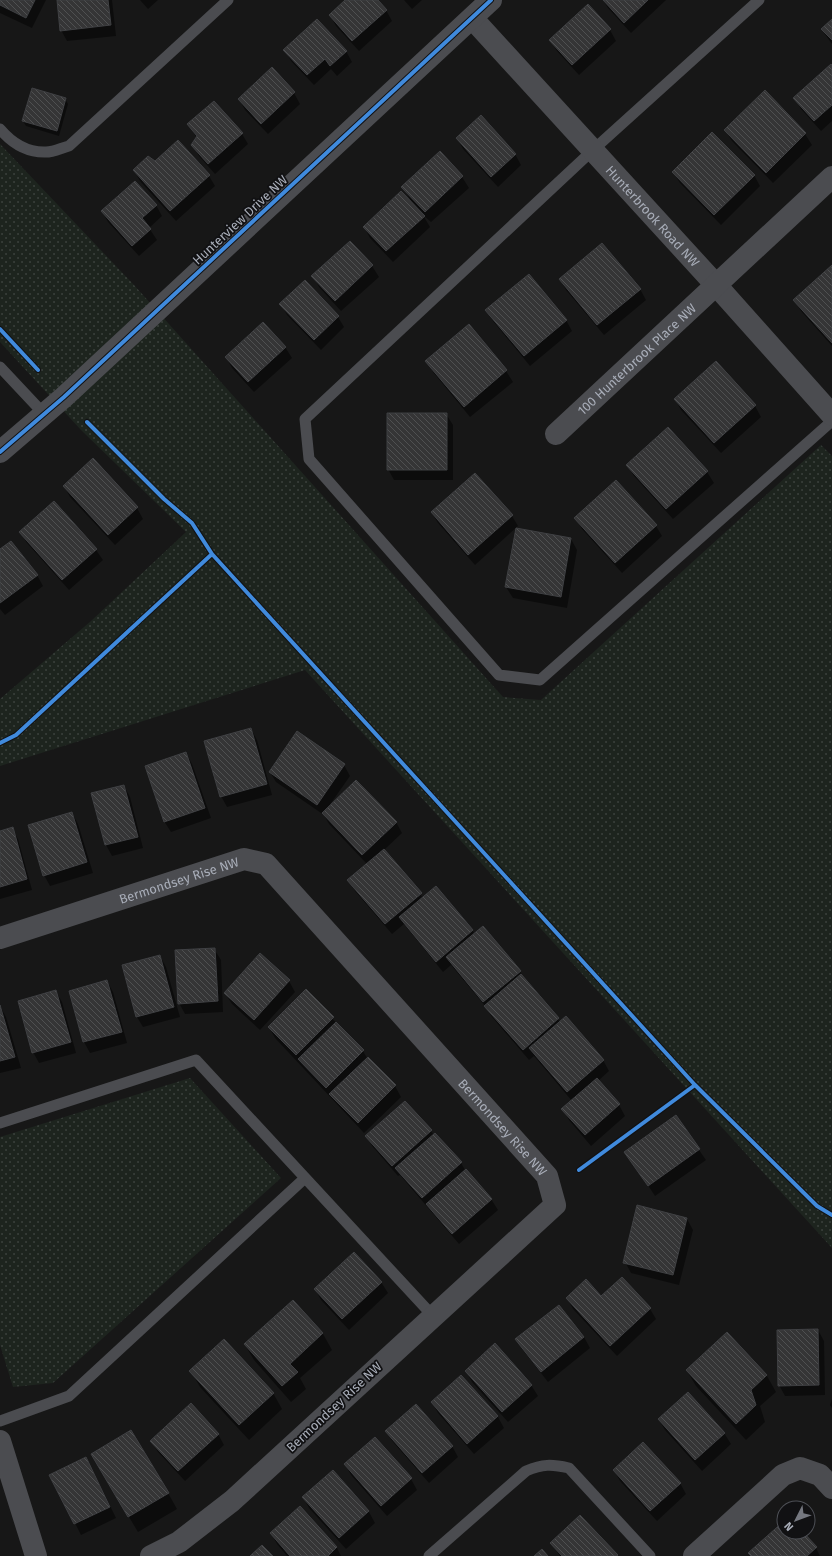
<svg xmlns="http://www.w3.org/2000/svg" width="832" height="1556" font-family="'Fira Sans',sans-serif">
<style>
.park{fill:url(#park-dots)}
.shadow{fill:#0007}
.building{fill:url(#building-back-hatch);stroke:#3f4043}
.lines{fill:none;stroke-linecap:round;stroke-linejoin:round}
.service{stroke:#4b4c50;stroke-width:11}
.minor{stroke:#4b4c50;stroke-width:22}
.tertiary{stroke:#4b4c50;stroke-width:22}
.cycleway-casing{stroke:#111113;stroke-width:6}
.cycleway{stroke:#408adc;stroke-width:4}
.labels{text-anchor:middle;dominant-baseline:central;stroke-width:3.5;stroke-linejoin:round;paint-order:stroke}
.street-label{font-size:13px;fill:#a8adb8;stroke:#111113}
</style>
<defs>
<pattern id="park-dots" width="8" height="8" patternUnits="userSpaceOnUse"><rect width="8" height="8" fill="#1d241e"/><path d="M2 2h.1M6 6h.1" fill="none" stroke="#3b413d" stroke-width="1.8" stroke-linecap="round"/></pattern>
<pattern id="building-back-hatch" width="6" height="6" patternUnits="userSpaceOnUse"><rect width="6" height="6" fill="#353536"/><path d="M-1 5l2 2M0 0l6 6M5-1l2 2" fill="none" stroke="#4f5051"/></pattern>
</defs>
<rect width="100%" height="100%" fill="#171717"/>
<path class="park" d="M 0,144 L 134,285 L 503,697 L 541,700 L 821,445 L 832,456 L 832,1248 L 305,670 L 0,766 L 0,699 L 91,621 L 186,532 L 81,430 L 0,342 Z
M 190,1078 L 281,1178 L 53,1383 L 13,1387 L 0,1345 L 0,1137 Z"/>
<path class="shadow" d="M 0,0 L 46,0 L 32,28 L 0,13 Z
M 58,0 L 112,0 L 116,36 L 67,41 L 61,30 Z
M 140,0 L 158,0 L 148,9 Z
M 347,0 L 376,0 L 386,10 L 392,21 L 359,51 L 336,26 L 330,15 Z
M 404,0 L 422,0 L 412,9 Z
M 603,0 L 666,0 L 631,33 L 608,8 Z
M 832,20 L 832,44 L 822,30 Z
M 610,30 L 616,41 L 579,75 L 557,51 L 550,40 Z
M 285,50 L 346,51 L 352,62 L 337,76 L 331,69 L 314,85 L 291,61 Z
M 832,67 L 832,121 L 821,131 L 801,109 L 795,98 Z
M 765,92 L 805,134 L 812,145 L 773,183 L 732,141 L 725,130 Z
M 294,93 L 300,104 L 268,134 L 245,110 L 239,99 Z
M 65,99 L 68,104 L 59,136 L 26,126 L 23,121 Z
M 189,125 L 242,134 L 248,144 L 215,174 L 199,156 L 193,145 L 197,138 Z
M 457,138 L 515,154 L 521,165 L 498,187 L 463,149 Z
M 440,153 L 462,177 L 469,188 L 431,222 L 423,215 L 430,227 L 393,262 L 370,238 L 364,227 L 411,201 L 403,187 Z
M 156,162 L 209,176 L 215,186 L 176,221 L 140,181 L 134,170 Z
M 673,172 L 754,175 L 760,186 L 721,225 L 680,183 Z
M 156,205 L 162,216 L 149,228 L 157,240 L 139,256 L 108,222 L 102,211 Z
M 350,242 L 372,266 L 379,277 L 341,311 L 319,287 L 313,276 Z
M 832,267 L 832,346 L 801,311 L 795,301 Z
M 560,279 L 640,289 L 646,300 L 604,335 L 566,290 Z
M 281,304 L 338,317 L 344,327 L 321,350 L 287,315 Z
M 486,310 L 566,320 L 572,331 L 530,366 L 493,321 Z
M 469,326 L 506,371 L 513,382 L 470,417 L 433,372 L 427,361 Z
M 285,347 L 292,358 L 254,392 L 232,368 L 226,357 Z
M 716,362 L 755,406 L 761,417 L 721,453 L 681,410 L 675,399 Z
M 446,414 L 453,425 L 453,480 L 394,480 L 388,469 Z
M 668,428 L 707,472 L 714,483 L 673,519 L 634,476 L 627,465 Z
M 93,460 L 137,508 L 143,519 L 115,545 L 70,497 L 64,486 Z
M 432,513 L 512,516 L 518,526 L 475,565 L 438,523 Z
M 576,518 L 656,526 L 662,536 L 622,573 L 582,529 Z
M 516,529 L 571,539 L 577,550 L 567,608 L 513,598 L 506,587 Z
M 21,533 L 96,550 L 103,560 L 69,590 L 27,543 Z
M 0,551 L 37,575 L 43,586 L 5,615 L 0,609 Z
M 251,729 L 257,740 L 272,795 L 227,807 L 221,796 Z
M 186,753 L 192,764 L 211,818 L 171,832 L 164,821 Z
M 344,765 L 350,776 L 329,806 L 396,822 L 402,833 L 384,850 L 423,898 L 436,887 L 475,934 L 520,971 L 525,981 L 560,1022 L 603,1060 L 609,1071 L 598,1081 L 619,1105 L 625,1116 L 591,1146 L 569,1120 L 563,1109 L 572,1101 L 534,1056 L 529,1060 L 492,1017 L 486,1007 L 451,965 L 443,972 L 404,924 L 392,934 L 355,891 L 349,880 L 367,864 L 329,824 L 324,815 L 276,782 L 270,772 Z
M 124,786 L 130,797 L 143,848 L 112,856 L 106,845 L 92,794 Z
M 72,813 L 78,824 L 93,873 L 50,886 L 44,875 Z
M 12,829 L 18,839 L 32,890 L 0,899 L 0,832 Z
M 214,949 L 221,960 L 223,1012 L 185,1014 L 179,1003 Z
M 160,956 L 166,967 L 180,1017 L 143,1027 L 137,1017 Z
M 107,981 L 113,992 L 127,1043 L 90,1053 L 84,1042 L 70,991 Z
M 289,981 L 295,992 L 260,1030 L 232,1004 L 225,993 Z
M 306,991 L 363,1051 L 367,1058 L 395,1086 L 401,1097 L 364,1133 L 275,1038 L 269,1027 Z
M 56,992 L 62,1002 L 76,1053 L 39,1063 L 33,1052 Z
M 0,1006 L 6,1017 L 21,1068 L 0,1073 Z
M 405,1102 L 434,1135 L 435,1134 L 461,1163 L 465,1170 L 491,1199 L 498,1210 L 459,1244 L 400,1175 L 398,1176 L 373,1147 L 366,1136 Z
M 676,1117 L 706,1160 L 655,1196 L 626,1152 Z
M 687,1219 L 693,1230 L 679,1285 L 631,1273 L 625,1262 Z
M 381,1282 L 388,1293 L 349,1330 L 321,1300 L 315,1289 Z
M 601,1297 L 650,1309 L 656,1319 L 617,1356 L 573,1309 L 567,1298 Z
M 293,1301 L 323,1334 L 332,1350 L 300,1378 L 306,1389 L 291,1402 L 254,1360 L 245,1345 Z
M 558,1306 L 584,1337 L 590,1348 L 548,1382 L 523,1350 L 517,1340 Z
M 818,1330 L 824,1341 L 825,1395 L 785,1396 L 779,1385 Z
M 727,1333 L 767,1376 L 776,1392 L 760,1406 L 765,1422 L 746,1440 L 696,1386 L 687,1371 Z
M 191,1371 L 273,1393 L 282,1409 L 249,1440 L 200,1387 Z
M 466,1371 L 531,1385 L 538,1396 L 508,1422 L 472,1382 Z
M 461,1376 L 498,1417 L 504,1428 L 474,1454 L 438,1413 L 432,1402 Z
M 832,1399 L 832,1408 L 830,1405 Z
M 659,1420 L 724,1433 L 731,1444 L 702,1471 L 665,1430 Z
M 386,1432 L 452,1446 L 458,1457 L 429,1483 L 393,1442 Z
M 218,1434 L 224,1445 L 185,1481 L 158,1452 L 151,1441 Z
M 345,1464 L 411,1479 L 417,1490 L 387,1516 L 351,1475 Z
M 92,1469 L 116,1518 L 81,1535 L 51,1475 Z
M 101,1470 L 168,1493 L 177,1509 L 138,1532 Z
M 614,1470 L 680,1483 L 686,1494 L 657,1521 L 620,1481 Z
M 333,1471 L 369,1512 L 375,1523 L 346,1549 L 309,1508 L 303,1497 Z
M 300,1508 L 337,1548 L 341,1556 L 287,1556 L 277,1544 L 271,1533 Z
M 784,1522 L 784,1532 L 802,1532 L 816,1548 L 820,1556 L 751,1556 L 749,1553 Z
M 551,1543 L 617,1556 L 560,1556 Z"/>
<path class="building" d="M 0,0 L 35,0 L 26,18 L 0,5 Z
M 57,0 L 108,0 L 111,25 L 60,31 Z
M 345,0 L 378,0 L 387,10 L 352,41 L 329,15 Z
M 603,0 L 648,0 L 624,23 Z
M 588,4 L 611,29 L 572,65 L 549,40 Z
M 317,19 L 347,51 L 330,66 L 325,59 L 307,75 L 283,50 Z
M 832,19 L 832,40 L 821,29 Z
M 831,64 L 832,65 L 832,105 L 814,121 L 793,98 Z
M 272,67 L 295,92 L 261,124 L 238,99 Z
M 32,88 L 66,98 L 57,131 L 22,121 Z
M 765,90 L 806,133 L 766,173 L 724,130 Z
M 214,101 L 243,133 L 208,164 L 191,145 L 197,136 L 187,124 Z
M 481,115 L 516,154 L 491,177 L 456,138 Z
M 712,132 L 755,175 L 714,215 L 672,172 Z
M 178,140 L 210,175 L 170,211 L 133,170 L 148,156 L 155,161 Z
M 440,151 L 463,176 L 425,212 L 401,187 Z
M 135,181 L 157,205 L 142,218 L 151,229 L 132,246 L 101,211 Z
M 401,191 L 425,216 L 386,251 L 363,227 Z
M 350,241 L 373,265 L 335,301 L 311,276 Z
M 602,243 L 641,289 L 597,325 L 559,279 Z
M 832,265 L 832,343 L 793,300 Z
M 529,274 L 567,320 L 524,356 L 485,310 Z
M 305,280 L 339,316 L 314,340 L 279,304 Z
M 263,322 L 286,347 L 248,382 L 225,357 Z
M 469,324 L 507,370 L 464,407 L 425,361 Z
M 716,361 L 756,405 L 714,443 L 674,399 Z
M 387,413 L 447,413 L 447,470 L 387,470 Z
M 668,427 L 708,471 L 666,509 L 626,465 Z
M 93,458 L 138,507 L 108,535 L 63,486 Z
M 475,473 L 513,515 L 468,555 L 431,512 Z
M 616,480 L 657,525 L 615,563 L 574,518 Z
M 54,501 L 97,549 L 62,580 L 19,532 Z
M 516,528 L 571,538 L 561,597 L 505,587 Z
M 11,541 L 38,575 L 0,603 L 0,549 Z
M 251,728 L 267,784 L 220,797 L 204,741 Z
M 297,731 L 345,764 L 317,805 L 269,772 Z
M 186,752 L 205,808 L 164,822 L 145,766 Z
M 356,780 L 397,822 L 362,855 L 322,813 Z
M 124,785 L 138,837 L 105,845 L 91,793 Z
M 72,812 L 87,862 L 43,876 L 28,825 Z
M 13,827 L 27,879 L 0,887 L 0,831 Z
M 384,849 L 422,893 L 385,924 L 347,880 Z
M 436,886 L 473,930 L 436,962 L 399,917 Z
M 483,926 L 521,971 L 483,1002 L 446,957 Z
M 215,948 L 218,1001 L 178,1004 L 175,950 Z
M 260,953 L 290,980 L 254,1020 L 224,993 Z
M 160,955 L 174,1007 L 136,1017 L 122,965 Z
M 521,974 L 559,1018 L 523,1050 L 484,1006 Z
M 107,980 L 122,1032 L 83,1042 L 69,991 Z
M 306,989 L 334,1017 L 296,1055 L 268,1027 Z
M 56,990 L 71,1042 L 32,1053 L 18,1001 Z
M 0,1005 L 15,1057 L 0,1061 Z
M 566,1016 L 604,1060 L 567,1092 L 529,1048 Z
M 336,1022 L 364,1050 L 326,1088 L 298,1059 Z
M 368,1057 L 396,1085 L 358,1123 L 329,1094 Z
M 597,1078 L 620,1104 L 585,1135 L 561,1109 Z
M 405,1101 L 432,1130 L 392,1166 L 365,1136 Z
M 676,1115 L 700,1149 L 648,1186 L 624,1152 Z
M 435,1133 L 462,1162 L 422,1198 L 395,1168 Z
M 466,1169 L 492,1199 L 452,1234 L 426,1204 Z
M 637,1205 L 687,1218 L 673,1275 L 623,1263 Z
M 354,1252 L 382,1282 L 342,1319 L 314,1289 Z
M 622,1277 L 651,1308 L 610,1346 L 566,1298 L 586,1279 L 601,1296 Z
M 293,1300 L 323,1333 L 290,1364 L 298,1372 L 282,1386 L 244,1344 Z
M 559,1305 L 584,1337 L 541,1372 L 515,1339 Z
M 818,1329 L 819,1385 L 778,1386 L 777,1330 Z
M 727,1332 L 767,1375 L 751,1390 L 756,1405 L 736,1424 L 686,1370 Z
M 224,1339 L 274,1393 L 239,1425 L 189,1371 Z
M 495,1343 L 532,1385 L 502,1412 L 465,1371 Z
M 461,1375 L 498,1416 L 467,1444 L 431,1402 Z
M 688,1392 L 725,1433 L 695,1460 L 658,1419 Z
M 191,1403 L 219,1434 L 178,1471 L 150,1441 Z
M 416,1404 L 453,1446 L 422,1473 L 385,1431 Z
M 131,1430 L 169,1493 L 128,1517 L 91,1454 Z
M 375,1437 L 412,1478 L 381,1506 L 344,1464 Z
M 643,1442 L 681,1483 L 650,1511 L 613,1470 Z
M 86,1457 L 110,1507 L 74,1524 L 49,1475 Z
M 333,1470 L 369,1511 L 339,1538 L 302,1497 Z
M 300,1506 L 337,1547 L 328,1556 L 290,1556 L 270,1533 Z
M 580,1515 L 618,1555 L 617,1556 L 562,1556 L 550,1543 Z
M 784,1521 L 784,1532 L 803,1532 L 817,1547 L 807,1556 L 751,1556 L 748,1553 Z
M 262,1545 L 273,1556 L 250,1556 Z
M 542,1549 L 548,1556 L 534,1556 Z"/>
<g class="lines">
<path class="service" d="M 759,0 L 593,150 L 305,419 L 309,459 L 499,675 L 540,680 L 832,421
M 0,129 C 11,142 26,152 44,152 C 52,153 61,148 69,146 L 228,0
M 0,367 L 45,415
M 0,1123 L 196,1060 L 433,1316
M 0,1421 L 69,1396 L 305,1178
M 429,1556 L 526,1471 C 543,1464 551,1464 569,1468 L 650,1556"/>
<g class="minor">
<path id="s1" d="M 472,18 L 716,285 L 832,415"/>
<path id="s2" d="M 556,434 L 832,177"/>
<path id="s3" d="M 0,938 L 244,859 L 266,864 L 547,1176 L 555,1205 L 232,1501 L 179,1542 L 151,1556"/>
<path d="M 0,1441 L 36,1556"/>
<path d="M 694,1556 L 783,1475 L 800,1468 L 820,1475 L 832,1488"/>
</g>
<path class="tertiary" d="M 0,452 L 64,397 L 491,0"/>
<g class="cycleway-casing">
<path id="cycleway" d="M 0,329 L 38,370
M 87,422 L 164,499 L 192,523 L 212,554 L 695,1085 L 817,1206 L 832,1215
M 0,452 L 64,397 L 491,0
M 0,743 L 16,735 L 212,554
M 579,1170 L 695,1085"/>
</g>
<use href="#cycleway" class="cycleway"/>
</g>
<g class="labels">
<g class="street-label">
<text stroke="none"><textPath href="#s1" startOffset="268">Hunterbrook Road NW</textPath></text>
<text transform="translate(240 220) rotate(-43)">Hunterview Drive NW</text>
<text stroke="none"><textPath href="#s2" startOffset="110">100 Hunterbrook Place NW</textPath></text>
<text stroke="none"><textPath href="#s3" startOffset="188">Bermondsey Rise NW</textPath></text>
<text stroke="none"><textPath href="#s3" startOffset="633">Bermondsey Rise NW</textPath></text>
<text transform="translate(334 1407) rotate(-43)">Bermondsey Rise NW</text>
</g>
</g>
<g transform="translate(796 1520) rotate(228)"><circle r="19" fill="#111113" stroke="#4d4f55"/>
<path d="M0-3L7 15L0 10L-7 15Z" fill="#757880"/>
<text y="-6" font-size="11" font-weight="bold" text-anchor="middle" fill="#a8adb8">N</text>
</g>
</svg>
